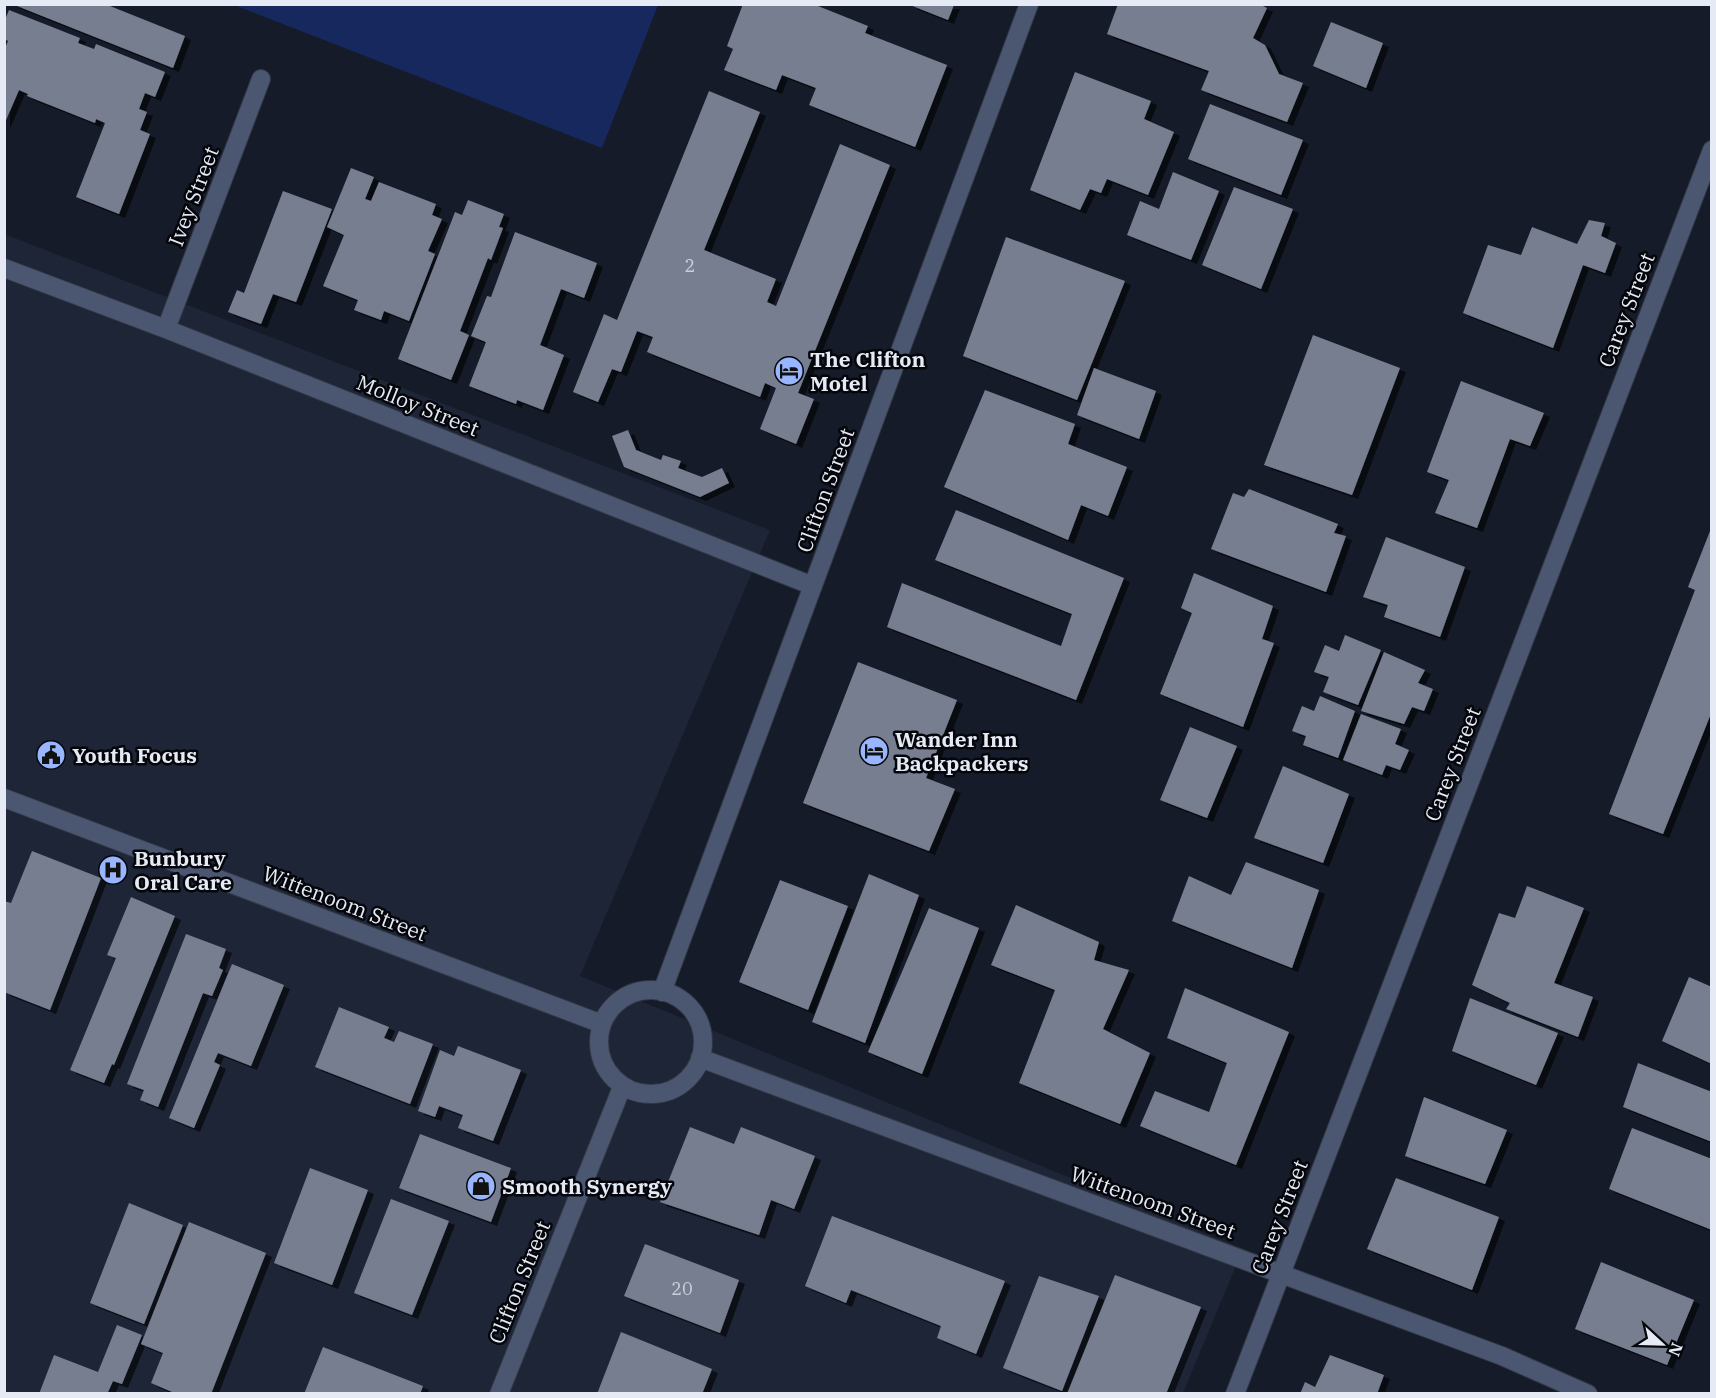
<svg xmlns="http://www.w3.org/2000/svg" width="1716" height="1398" font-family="'IBM Plex Serif',serif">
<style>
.built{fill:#1e2537}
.green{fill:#17285f}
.building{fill:#777e8f;filter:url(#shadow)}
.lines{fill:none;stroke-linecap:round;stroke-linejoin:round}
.minor-casing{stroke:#323845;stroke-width:20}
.minor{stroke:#4b5671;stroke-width:18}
.labels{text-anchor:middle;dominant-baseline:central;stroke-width:5;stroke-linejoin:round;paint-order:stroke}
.number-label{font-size:18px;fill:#cacfdb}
.street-label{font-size:21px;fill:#e6eaf4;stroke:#04060b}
.poi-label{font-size:21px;font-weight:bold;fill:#e6eaf4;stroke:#04060b;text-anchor:start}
</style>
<defs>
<filter id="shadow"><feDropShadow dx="6" dy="4" stdDeviation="0" flood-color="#0009"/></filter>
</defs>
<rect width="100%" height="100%" fill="#151b28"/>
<path class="built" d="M 4,234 L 770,530 L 580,976 L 1243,1249 L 1183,1393 L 5,1393 Z"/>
<path class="green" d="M 234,5 L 658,4 L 658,5 L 602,148 Z"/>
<path class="building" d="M 12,4 L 105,4 L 185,36 L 173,68 Z
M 743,4 L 813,4 L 868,26 L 865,33 L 947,65 L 915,147 L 809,105 L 816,88 L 782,75 L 776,90 L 724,70 L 733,49 L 727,46 Z
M 1118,4 L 1259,4 L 1267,8 L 1253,38 L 1265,45 L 1279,74 L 1303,83 L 1287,122 L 1201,90 L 1209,71 L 1107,34 Z
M 910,5 L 954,5 L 948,20 Z
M 9,10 L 80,38 L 78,43 L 94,49 L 96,44 L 165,72 L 155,97 L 145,93 L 139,109 L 147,112 L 140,130 L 150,134 L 119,214 L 76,197 L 105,123 L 96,119 L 95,123 L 27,96 L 28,94 L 19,90 L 4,125 L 4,50 L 8,41 L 4,39 L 4,22 Z
M 1331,22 L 1383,43 L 1366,88 L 1313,66 Z
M 1075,72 L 1151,101 L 1144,119 L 1174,132 L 1148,195 L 1107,179 L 1101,193 L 1090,189 L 1080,210 L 1030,190 Z
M 709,91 L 760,112 L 704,250 L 776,279 L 767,302 L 776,306 L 840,144 L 890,165 L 798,393 L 814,399 L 796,444 L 760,429 L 776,388 L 765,383 L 760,397 L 647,352 L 653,337 L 637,331 L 621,372 L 612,369 L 598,402 L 573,392 L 604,314 L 617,320 Z
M 1210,104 L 1303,140 L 1281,195 L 1188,159 Z
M 351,168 L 374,177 L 365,199 L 371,201 L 379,182 L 436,204 L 432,215 L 442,219 L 428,251 L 435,254 L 409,321 L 384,311 L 381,320 L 354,310 L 358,300 L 323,286 L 344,235 L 327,227 Z
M 1173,172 L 1219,191 L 1191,260 L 1127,235 L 1140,201 L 1159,209 Z
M 1234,187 L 1293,209 L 1261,289 L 1202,265 Z
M 283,191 L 332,209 L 296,302 L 273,294 L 261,324 L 228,312 L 237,290 L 244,293 Z
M 468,200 L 504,214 L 499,227 L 503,228 L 491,260 L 488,258 L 460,331 L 469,335 L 451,380 L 398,359 L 455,212 L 462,215 Z
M 1589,220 L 1605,223 L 1601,236 L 1616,243 L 1605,273 L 1583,265 L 1553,348 L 1463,313 L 1488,245 L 1521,255 L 1532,227 L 1577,244 Z
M 515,232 L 597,263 L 584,298 L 561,289 L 540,345 L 564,355 L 543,410 L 517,400 L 516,404 L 469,386 L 486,342 L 471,336 L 487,296 L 491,297 Z
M 1006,237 L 1125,281 L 1077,400 L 963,356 Z
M 1313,335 L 1400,368 L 1352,495 L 1264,465 Z
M 1094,368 L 1156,391 L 1139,439 L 1077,415 Z
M 1461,381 L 1544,413 L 1530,446 L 1510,439 L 1477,528 L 1435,513 L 1449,480 L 1427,472 Z
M 985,390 L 1075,424 L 1068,444 L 1127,467 L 1108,516 L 1081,505 L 1068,540 L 944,487 Z
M 628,430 L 636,450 L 661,460 L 663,455 L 681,461 L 678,468 L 702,477 L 722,468 L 729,483 L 700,497 L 624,467 L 612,436 Z
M 1249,489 L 1338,524 L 1334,533 L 1346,536 L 1326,592 L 1211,549 L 1233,493 L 1244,497 Z
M 956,510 L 1124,578 L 1076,700 L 887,627 L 902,583 L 1061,646 L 1072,614 L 935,560 Z
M 1712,526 L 1712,711 L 1663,834 L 1609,814 L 1695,590 L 1688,587 Z
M 1386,537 L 1465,567 L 1440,637 L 1384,617 L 1388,605 L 1363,597 Z
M 1194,573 L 1273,606 L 1262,639 L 1274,643 L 1243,727 L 1160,694 L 1192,613 L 1181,608 Z
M 1345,635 L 1381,650 L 1358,705 L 1323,692 L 1329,677 L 1314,672 L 1325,645 L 1339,651 Z
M 1384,652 L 1425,670 L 1418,683 L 1433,689 L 1424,711 L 1412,707 L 1404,724 L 1361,711 Z
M 858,662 L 957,700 L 926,778 L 955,789 L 929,851 L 803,803 Z
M 1320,696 L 1355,711 L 1338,758 L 1303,745 L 1306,736 L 1292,731 L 1302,706 L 1314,711 Z
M 1361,714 L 1401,729 L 1395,744 L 1409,750 L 1400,770 L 1386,765 L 1382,775 L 1343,760 Z
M 1190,727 L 1237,746 L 1207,818 L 1160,800 Z
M 1283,766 L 1349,794 L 1323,863 L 1254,838 Z
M 32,851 L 101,878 L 50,1010 L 4,992 L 4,901 L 11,903 Z
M 1246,862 L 1319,890 L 1292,968 L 1172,921 L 1189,876 L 1231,895 Z
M 869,874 L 919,895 L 865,1043 L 812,1022 Z
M 780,880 L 848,906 L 808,1010 L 739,982 Z
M 1527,886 L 1584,908 L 1554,983 L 1593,997 L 1578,1037 L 1506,1009 L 1510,1003 L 1472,985 L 1499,913 L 1515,918 Z
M 131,897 L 175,916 L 114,1065 L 112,1064 L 104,1083 L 70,1070 L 116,958 L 107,955 Z
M 1016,905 L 1099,942 L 1094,960 L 1129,970 L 1103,1029 L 1150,1053 L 1120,1124 L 1019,1083 L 1055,990 L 991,965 Z
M 929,908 L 979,928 L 922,1074 L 868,1052 Z
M 186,934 L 226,949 L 219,968 L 223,970 L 212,996 L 203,993 L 158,1107 L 140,1100 L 144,1090 L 127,1084 Z
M 232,964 L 284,985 L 251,1066 L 218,1053 L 214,1062 L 220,1065 L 194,1128 L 169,1118 Z
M 1689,977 L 1712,987 L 1712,1064 L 1662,1041 Z
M 1185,988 L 1289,1032 L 1236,1165 L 1140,1126 L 1155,1091 L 1209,1112 L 1227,1063 L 1167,1038 Z
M 1470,998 L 1558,1033 L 1536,1085 L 1452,1051 Z
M 339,1007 L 389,1027 L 384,1038 L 394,1042 L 399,1031 L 433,1044 L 410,1104 L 315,1067 Z
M 458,1046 L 521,1070 L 493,1141 L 458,1128 L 463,1115 L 439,1106 L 435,1117 L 418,1111 L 440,1050 L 454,1056 Z
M 1638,1063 L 1712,1092 L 1712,1142 L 1623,1107 Z
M 1424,1097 L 1507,1130 L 1485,1184 L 1405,1156 Z
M 690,1127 L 734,1144 L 741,1127 L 815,1156 L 794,1209 L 771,1200 L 759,1235 L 660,1202 Z
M 1632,1128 L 1712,1159 L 1712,1230 L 1609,1189 Z
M 420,1134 L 511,1168 L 491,1222 L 399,1188 Z
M 310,1168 L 368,1190 L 332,1285 L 274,1263 Z
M 1396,1178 L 1499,1217 L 1472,1290 L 1367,1249 Z
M 391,1199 L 449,1221 L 412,1315 L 354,1293 Z
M 129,1203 L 183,1225 L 144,1324 L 90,1303 Z
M 832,1216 L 1005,1281 L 976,1354 L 937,1338 L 941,1326 L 851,1290 L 846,1303 L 805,1286 Z
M 189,1222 L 266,1253 L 211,1394 L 177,1394 L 151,1383 L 163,1353 L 141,1344 Z
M 645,1244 L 739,1280 L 720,1333 L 624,1296 Z
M 1601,1262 L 1694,1300 L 1667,1365 L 1575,1329 Z
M 1115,1275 L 1201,1307 L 1166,1394 L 1067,1394 Z
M 1039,1276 L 1099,1296 L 1062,1391 L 1003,1368 Z
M 117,1325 L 142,1335 L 122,1384 L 113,1381 L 108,1392 L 112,1394 L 39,1394 L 54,1355 L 98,1372 Z
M 621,1332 L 712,1369 L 702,1394 L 597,1394 Z
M 323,1347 L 423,1386 L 420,1394 L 304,1394 Z
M 1330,1355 L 1384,1375 L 1377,1394 L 1300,1394 L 1305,1382 L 1315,1387 Z"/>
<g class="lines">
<g class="minor-casing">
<path id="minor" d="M 4,268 L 166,329 L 813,586
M 166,329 L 261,79
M 4,798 L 602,1024
M599 1042a52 52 0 1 1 104 0a52 52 0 1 1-104 0Z
M 662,992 L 1029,4
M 700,1058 L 1502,1356 L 1588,1394
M 499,1394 L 622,1087
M 1235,1394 L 1712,150"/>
</g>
<use href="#minor" class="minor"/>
</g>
<defs>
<g id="hotel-disc" transform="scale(1.5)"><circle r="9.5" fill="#98b5fd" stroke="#04060b"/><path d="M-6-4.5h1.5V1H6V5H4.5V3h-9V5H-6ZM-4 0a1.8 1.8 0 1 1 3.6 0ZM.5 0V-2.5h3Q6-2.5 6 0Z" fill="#111"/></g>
<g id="civic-disc" transform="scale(1.5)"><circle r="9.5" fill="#98b5fd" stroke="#04060b"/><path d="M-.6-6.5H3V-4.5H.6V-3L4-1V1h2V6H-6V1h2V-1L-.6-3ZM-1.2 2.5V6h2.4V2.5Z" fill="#111"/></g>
<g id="hospital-disc" transform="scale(1.5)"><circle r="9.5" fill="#98b5fd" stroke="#04060b"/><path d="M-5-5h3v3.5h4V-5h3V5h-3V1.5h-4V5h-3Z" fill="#111"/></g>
<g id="shop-disc" transform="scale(1.5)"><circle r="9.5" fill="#98b5fd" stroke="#04060b"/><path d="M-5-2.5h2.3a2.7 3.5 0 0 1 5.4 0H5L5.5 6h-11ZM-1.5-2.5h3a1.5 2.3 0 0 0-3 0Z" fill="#111"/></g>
</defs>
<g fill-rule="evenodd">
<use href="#hotel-disc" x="789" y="371"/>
<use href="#hotel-disc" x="874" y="751"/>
<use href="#civic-disc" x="51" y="755"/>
<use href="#hospital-disc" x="113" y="870"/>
<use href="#shop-disc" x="481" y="1186"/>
</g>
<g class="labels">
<g class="number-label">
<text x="690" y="265">2</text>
<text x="682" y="1288">20</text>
</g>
<g class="street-label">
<text transform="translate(193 196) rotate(-69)">Ivey Street</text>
<text transform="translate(1626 310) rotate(-69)">Carey Street</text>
<text transform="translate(418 405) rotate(22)">Molloy Street</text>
<text transform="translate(825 490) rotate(-70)">Clifton Street</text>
<text transform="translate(1452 764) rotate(-69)">Carey Street</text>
<text transform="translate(345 903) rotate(21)">Wittenoom Street</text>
<text transform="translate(1153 1202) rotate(20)">Wittenoom Street</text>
<text transform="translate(1279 1217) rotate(-69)">Carey Street</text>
<text transform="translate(519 1282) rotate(-68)">Clifton Street</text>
</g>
<g class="poi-label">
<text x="810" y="359">The Clifton<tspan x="810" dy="24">Motel</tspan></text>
<text x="895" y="739">Wander Inn<tspan x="895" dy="24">Backpackers</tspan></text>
<text x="72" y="755">Youth Focus</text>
<text x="134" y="858">Bunbury<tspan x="134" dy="24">Oral Care</tspan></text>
<text x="502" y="1186">Smooth Synergy</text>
</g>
</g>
<rect width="1716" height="1398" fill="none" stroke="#e6eaf4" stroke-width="12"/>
<g transform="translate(1662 1344) rotate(112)" stroke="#04060b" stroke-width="4.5" paint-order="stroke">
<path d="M0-4.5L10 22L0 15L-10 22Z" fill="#e6eaf4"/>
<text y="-9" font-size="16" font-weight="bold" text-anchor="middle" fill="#e6eaf4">N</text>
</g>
</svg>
